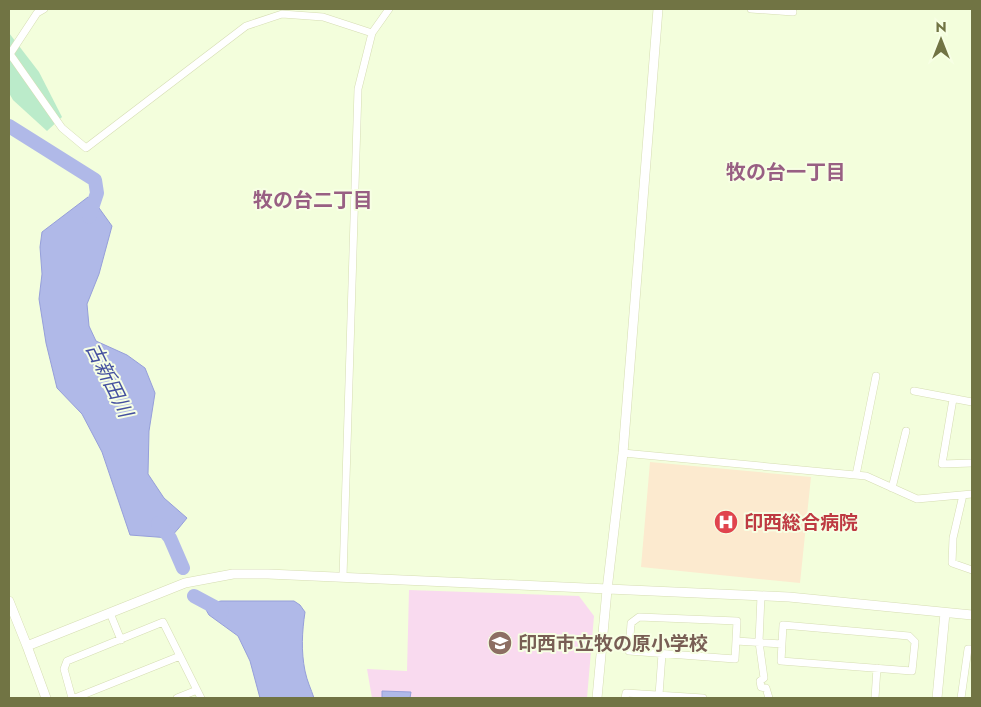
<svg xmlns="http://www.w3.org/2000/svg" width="981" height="707" font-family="Jost,'Noto Sans JP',sans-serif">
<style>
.education{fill:#f9daef}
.medical{fill:#fceacf}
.green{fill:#bbebca}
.water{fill:#b0b9e8;stroke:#969fda}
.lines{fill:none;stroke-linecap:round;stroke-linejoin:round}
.river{stroke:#b0b9e8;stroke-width:14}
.minor-casing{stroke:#d6ddb3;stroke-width:8}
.tertiary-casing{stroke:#d6ddb3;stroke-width:10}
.minor{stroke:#fff;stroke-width:7}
.tertiary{stroke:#fff;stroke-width:9}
.labels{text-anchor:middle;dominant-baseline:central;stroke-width:4;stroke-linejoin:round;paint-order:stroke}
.health-label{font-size:19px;font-weight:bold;fill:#be3a42;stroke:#f7ffe4;text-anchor:start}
.education-label{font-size:19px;font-weight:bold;fill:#785e54;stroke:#f7ffe4;text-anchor:start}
.neighbourhood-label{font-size:20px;font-weight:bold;fill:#985f83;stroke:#f7ffe4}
.water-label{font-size:20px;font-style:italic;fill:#44509f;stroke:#f7ffe4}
</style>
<rect width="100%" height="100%" fill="#f3fedc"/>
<path class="education" d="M 409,590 L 579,596 L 594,616 L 587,698 L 372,698 L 367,669 L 407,671 Z"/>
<path class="medical" d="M 650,462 L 811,477 L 800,583 L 641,567 Z"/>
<path class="green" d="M 9,33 L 39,72 L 62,117 L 47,131 L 13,100 L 9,93 Z"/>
<path class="water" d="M 88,197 L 94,201 L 112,226 L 99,274 L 87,304 L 89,326 L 96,341 L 127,355 L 145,368 L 155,393 L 149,431 L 148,474 L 164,498 L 187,518 L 178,529 L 170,538 L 130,535 L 102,452 L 82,414 L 57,388 L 46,343 L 39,299 L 42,274 L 40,247 L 42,232 Z
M 221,601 L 294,601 L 300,605 L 305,612 C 302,632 301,651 305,671 C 307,681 311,689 314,698 L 260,698 L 250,661 L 238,636 L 209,615 L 205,608 L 207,604 Z
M 382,691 L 411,692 L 410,698 L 382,698 Z"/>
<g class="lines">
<path class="river" d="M 9,126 L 95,180 L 97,193 L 89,217
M 158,523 L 170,538 L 183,568
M 194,596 L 222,611"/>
<g class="minor-casing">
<path id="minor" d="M 44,9 L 37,13 L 10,54 L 62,128 L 86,148 L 246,26 L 282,14 L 323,17 L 372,33
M 751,9 L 793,12
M 914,391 L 972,402
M 953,399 L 942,464 L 972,463
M 623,453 L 866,476 L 917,499 L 972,494
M 856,475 L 876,376
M 892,488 L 906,431
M 963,495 L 953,538 L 952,563 L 972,570
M 343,577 L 358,89 L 372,33 L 389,9
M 761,596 L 759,642 L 764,678 L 760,681 L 761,687 L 766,688 L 769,698
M 110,613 L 121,640
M 639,617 L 737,621 L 735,659 L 629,651 L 631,623 Z
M 783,625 L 909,636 L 915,642 L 912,671 L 781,661 Z
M 736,641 L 782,644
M 659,695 L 662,654
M 72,698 L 64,669 L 67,661 L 163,622 L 201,698
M 75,698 L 180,656
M 177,698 L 197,690
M 625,698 L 626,693 L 703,698
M 875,698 L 877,668
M 961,698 L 968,649 L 972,649"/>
</g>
<g class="tertiary-casing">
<path id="tertiary" d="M 9,601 L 27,646 L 46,698
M 27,646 L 185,583 L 233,574 L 268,574 L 789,597 L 972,615
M 597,698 L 607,590 L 623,453 L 658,9
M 937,698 L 945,613"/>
</g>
<use href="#minor" class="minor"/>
<use href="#tertiary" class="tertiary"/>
</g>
<defs>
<g id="hospital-disc" transform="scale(1.25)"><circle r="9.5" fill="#e0444e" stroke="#f7ffe4"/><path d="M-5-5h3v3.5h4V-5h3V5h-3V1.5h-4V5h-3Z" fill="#fff"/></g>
<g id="school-disc" transform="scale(1.25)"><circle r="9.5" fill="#8d6e63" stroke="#f7ffe4"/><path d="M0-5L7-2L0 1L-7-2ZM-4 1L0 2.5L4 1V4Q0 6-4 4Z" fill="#fff"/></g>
</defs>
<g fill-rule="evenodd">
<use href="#hospital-disc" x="726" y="522"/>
<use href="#school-disc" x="500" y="643"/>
</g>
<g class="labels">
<g class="health-label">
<text x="744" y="522">印西総合病院</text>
</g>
<g class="education-label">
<text x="518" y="643">印西市立牧の原小学校</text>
</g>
<g class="neighbourhood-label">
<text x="786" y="172">牧の台一丁目</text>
<text x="313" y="200">牧の台二丁目</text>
</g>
<g class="water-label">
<text transform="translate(109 380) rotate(64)">古新田川</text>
</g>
</g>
<rect width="981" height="707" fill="none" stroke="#717444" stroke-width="20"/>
<g transform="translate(941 40)" stroke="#f7ffe4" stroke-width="4" paint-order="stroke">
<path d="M0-4L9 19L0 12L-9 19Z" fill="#717444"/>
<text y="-8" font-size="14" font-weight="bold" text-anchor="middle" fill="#717444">N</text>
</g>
</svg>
